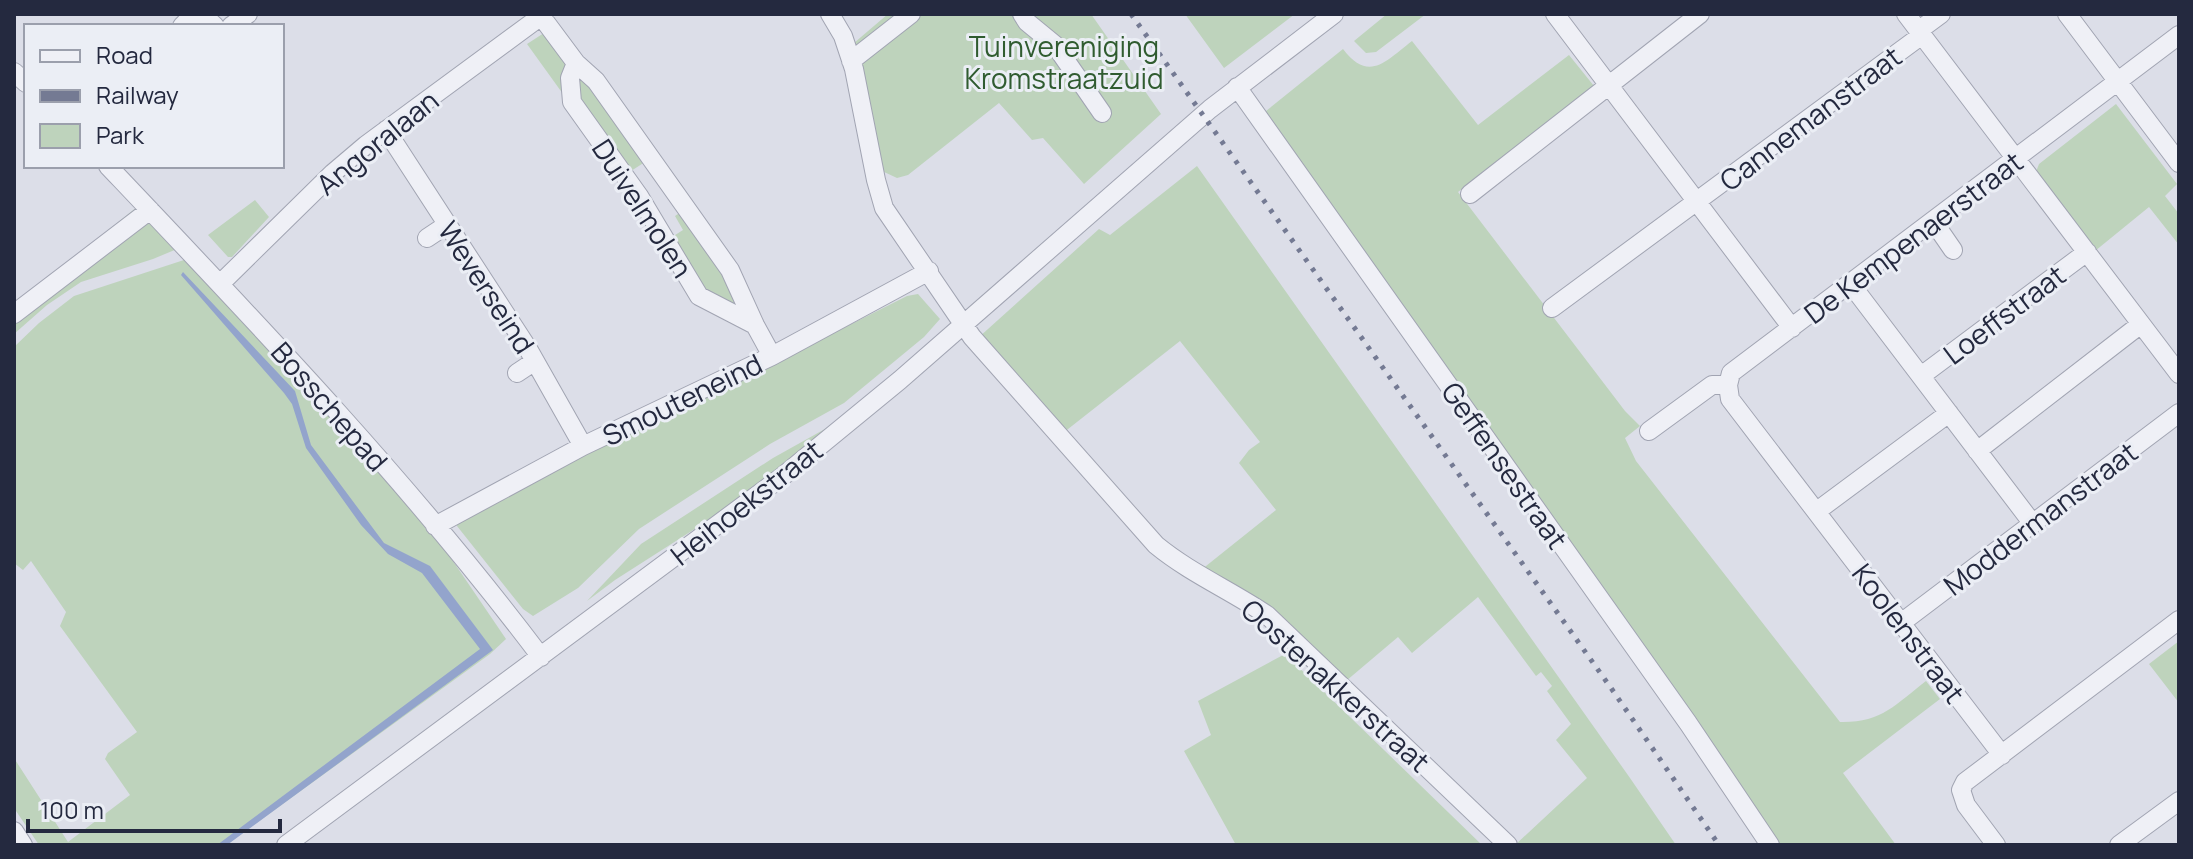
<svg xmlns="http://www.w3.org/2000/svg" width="2193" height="859" font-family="Manrope,sans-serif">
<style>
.green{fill:#bed3bc}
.water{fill:#93a4cc}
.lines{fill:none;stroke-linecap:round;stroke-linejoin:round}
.minor-casing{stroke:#a1a4b2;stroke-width:20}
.minor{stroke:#eff0f6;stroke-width:18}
.rail{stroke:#747a93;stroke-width:5;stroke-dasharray:4 8;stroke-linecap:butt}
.labels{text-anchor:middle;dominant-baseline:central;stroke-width:6;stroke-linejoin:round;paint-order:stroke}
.park-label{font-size:28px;fill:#305c30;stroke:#ebeef5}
.street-label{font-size:28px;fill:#24293f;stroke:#ebeef5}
</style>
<rect width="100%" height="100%" fill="#dcdee8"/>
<path class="green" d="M 888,14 L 1091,14 L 1161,114 L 1084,184 L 1043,138 L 1032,140 L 999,103 L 908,175 L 897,178 L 882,171 L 860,52 L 854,43 Z
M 1185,14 L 1295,14 L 1224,68 Z
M 1387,14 L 1426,14 L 1376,52 L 1366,53 L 1354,41 Z
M 544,33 L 566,65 L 563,94 L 527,44 Z
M 1412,41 L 1478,125 L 1569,55 L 1594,86 L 1458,192 L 1625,411 L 1640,426 L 1625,438 L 1636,461 L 1840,722 C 1881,723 1895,705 1926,681 L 1940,699 L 1843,773 L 1896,845 L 1775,845 L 1261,115 L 1343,49 C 1369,83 1386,61 1412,41 Z
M 580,78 L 591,87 L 645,162 L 631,171 L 578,100 Z
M 2116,104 L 2177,184 L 2165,196 L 2179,214 L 2179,245 L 2149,207 L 2095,251 L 2036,172 L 2039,164 Z
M 1197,166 L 1630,778 L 1676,845 L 1515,845 L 1587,778 L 1556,740 L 1571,724 L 1547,691 L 1552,686 L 1541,672 L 1536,676 L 1478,597 L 1412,653 L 1398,637 L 1346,681 L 1201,570 L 1276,510 L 1239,463 L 1249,450 L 1260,442 L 1180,341 L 1063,433 L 978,338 L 1099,229 L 1110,235 Z
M 255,200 L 269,217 L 232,257 L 228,257 L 208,235 Z
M 137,207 L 177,249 L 153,259 L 81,282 L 47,305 L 14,334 L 14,306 Z
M 681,212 L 725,273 L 738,304 L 734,306 L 703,289 L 672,237 L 683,230 L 675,216 Z
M 187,259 L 297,377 L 440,542 L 506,639 L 490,654 L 226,845 L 39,845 L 14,808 L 14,758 L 68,842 L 130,795 L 105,759 L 108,753 L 137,732 L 60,626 L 66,612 L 31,561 L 23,570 L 14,563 L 14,347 L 39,323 L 74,296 Z
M 918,294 L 940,319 L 924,337 L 844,403 L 770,444 L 639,529 L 578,588 L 533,616 L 523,609 L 457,526 L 456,515 L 756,372 L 907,296 Z
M 850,415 L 776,477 L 615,580 L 587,601 L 641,544 L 773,458 Z
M 2179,641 L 2179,703 L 2149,664 Z
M 1285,654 L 1482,845 L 1236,845 L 1184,751 L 1211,735 L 1198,701 Z"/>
<path class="water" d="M 183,272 L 295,391 L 311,445 L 384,543 L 430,566 L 493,650 L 227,845 L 217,845 L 480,649 L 422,573 L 388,554 L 361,525 L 306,448 L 292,404 L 284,393 L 181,275 Z"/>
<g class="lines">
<g class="minor-casing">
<path id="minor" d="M 202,14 L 215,26
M 830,14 L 843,36 L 854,69 L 876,180 L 884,208 L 972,337 L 1156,545 C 1190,573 1230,590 1267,615 L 1508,845
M 1022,14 L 1027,22 L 1055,45 L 1102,113
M 1555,14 L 1792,328
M 1906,14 L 2179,374
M 2067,14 L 2179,163
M 541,16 L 576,63 L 596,81 L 730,270 L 755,325 L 772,356
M 182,26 L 194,14
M 231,26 L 248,14
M 1918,31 L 1941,14
M 851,61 L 911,14
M 576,63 L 570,78 L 572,102 L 639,196 L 699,296 L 755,325
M 14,72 L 26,83
M 1237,87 L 1688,723 L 1770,845
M 386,130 L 527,347 L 583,446
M 108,166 C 258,324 410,483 541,657
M 1470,194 L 1700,14
M 1933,221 L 1953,250
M 427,238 L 448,224
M 221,283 L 333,173 L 366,145 L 544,14
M 1850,283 L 2033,524
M 1552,308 L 1922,35
M 14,314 L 150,210
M 517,373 L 535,361
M 1921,376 L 2087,252
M 1728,385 L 1730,399 L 2002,755
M 1649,431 L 1712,385 L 1728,385 L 1731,373 L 2179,35
M 1977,451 L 2141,324
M 1817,511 L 1949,413
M 435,526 L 583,446 L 772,356 L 929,271
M 1901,623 L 2179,413
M 14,831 L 23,845
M 286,845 L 783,476 L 900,380 L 1210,109 L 1334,14
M 1996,845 L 1966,805 L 1961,790 L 1965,782 L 2179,620
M 2119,845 L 2179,801"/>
</g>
<use href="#minor" class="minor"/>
<path class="rail" d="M 1131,14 L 1611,688 L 1719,845"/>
</g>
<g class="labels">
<g class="park-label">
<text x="1064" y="46">Tuinvereniging<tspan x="1064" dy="32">Kromstraatzuid</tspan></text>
</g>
<g class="street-label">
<text transform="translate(1810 118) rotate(-37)">Cannemanstraat</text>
<text transform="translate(377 142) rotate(-39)">Angoralaan</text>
<text transform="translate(643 208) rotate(57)">Duivelmolen</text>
<text transform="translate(1913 237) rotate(-37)">De Kempenaerstraat</text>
<text transform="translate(487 287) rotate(57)">Weverseind</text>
<text transform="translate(2004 314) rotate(-37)">Loeffstraat</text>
<text transform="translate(682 399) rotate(-26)">Smouteneind</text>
<text transform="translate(330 406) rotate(49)">Bosschepad</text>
<text transform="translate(1505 465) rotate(55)">Geffensestraat</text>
<text transform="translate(746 502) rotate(-38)">Heihoekstraat</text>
<text transform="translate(2040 518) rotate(-37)">Moddermanstraat</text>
<text transform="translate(1909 633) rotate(53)">Koolenstraat</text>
<text transform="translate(1336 685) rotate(42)">Oostenakkerstraat</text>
</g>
</g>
<rect width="2193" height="859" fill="none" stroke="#24293f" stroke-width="32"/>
<rect x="24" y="24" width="260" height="144" fill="#ebeef5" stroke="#9b9fac" stroke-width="2"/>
<rect x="40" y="50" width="40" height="12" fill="#eff0f6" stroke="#9b9fac" stroke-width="2"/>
<text x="96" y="64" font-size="24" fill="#24293f">Road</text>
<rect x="40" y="90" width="40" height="12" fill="#747a93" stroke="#9b9fac" stroke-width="2"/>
<text x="96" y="104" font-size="24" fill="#24293f">Railway</text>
<rect x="40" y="124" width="40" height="24" fill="#bed3bc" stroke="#9b9fac" stroke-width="2"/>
<text x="96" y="144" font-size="24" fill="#24293f">Park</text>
<path d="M28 819v12h252v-12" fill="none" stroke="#24293f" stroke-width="4"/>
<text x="40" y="819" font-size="24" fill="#24293f" stroke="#ebeef5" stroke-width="6" paint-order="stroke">100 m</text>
</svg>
